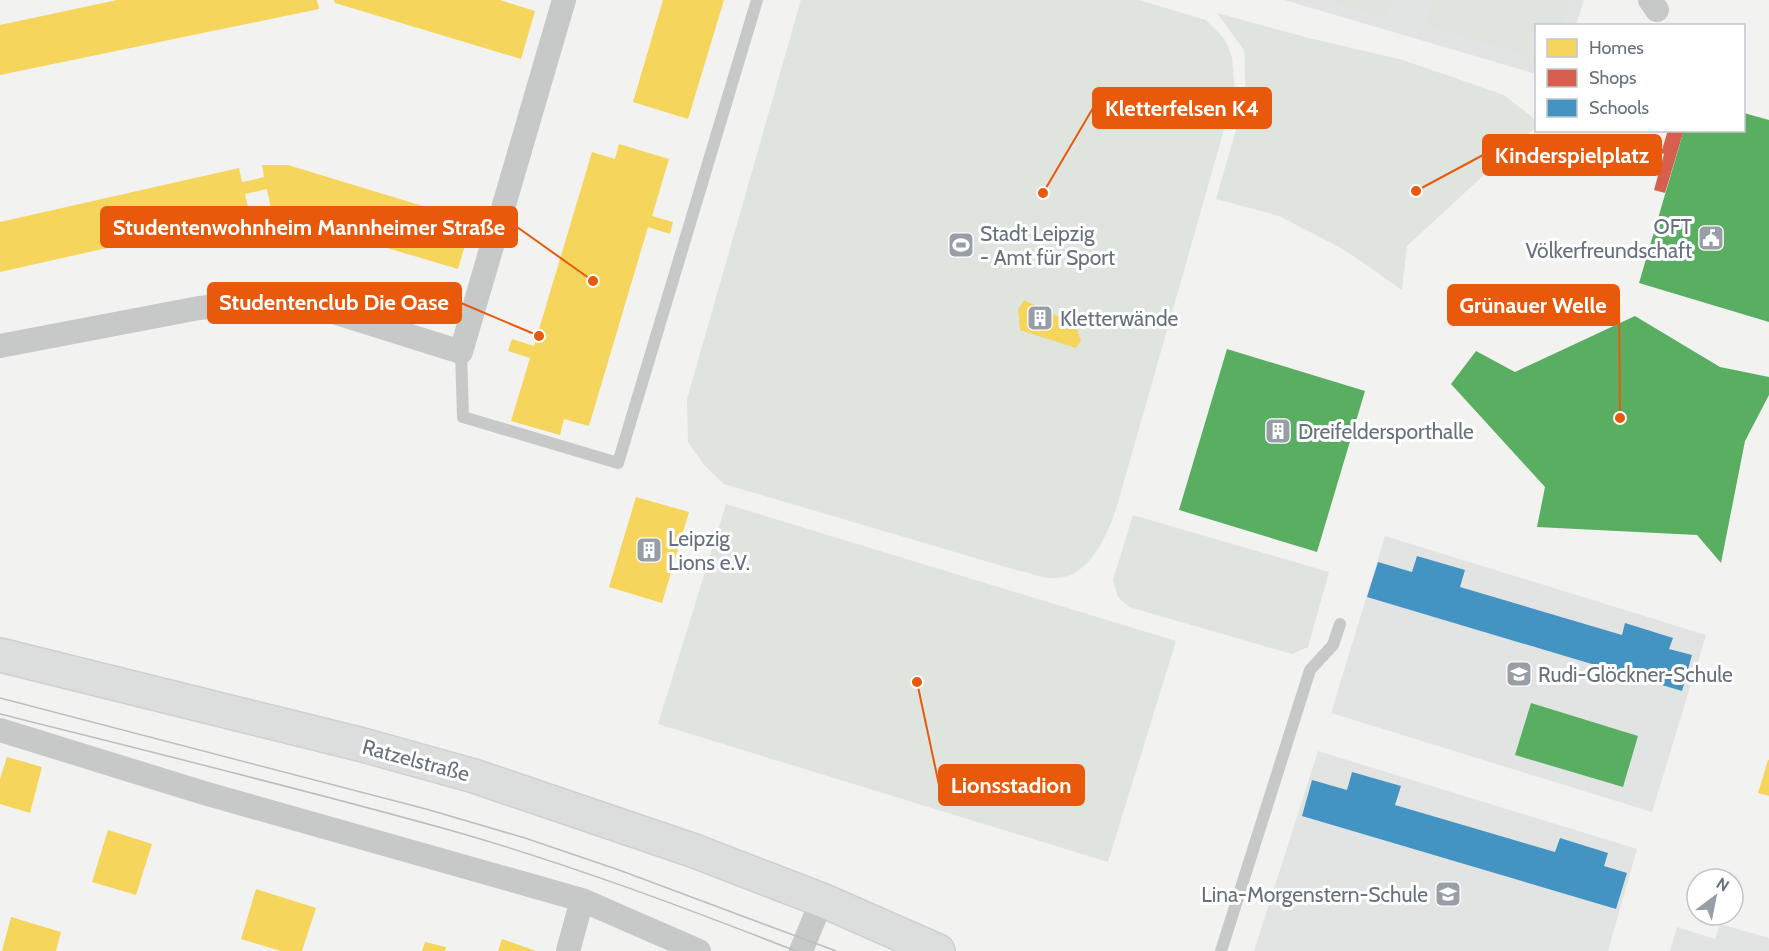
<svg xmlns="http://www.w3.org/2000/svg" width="1769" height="951" font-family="Cabin,sans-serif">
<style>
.built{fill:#e2e4e3}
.green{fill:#e0e4df}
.homes{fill:#f6d55c}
.shops{fill:#d6604d}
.schools{fill:#4393c3}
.public{fill:#5aae61}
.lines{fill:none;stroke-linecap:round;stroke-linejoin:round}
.secondary-casing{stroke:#cfd0d0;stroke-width:36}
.service{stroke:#c7c8c8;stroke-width:12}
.minor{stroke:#c7c8c8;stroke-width:24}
.secondary{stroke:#dcdddd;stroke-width:33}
.tram{stroke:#bcbdbf;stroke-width:1.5}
.labels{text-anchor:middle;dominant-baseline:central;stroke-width:6;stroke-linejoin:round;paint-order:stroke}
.poi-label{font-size:21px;fill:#66717d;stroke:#fff;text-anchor:start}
.street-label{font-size:21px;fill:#66717d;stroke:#fff}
.leader{fill:none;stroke:#e8590c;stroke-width:2}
.callout-dot{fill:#e8590c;stroke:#fff;stroke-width:2}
.callout{fill:#e8590c;stroke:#e8590c;stroke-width:2}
.callout-label{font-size:22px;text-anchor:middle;font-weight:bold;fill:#fff}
</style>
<rect width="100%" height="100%" fill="#f2f2f1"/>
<path class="built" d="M 1284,0 L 1584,0 L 1576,25 L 1536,26 L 1536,74 Z
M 1385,536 L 1706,635 L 1652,812 L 1331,713 Z
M 1318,751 L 1637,849 L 1608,951 L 1254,951 Z
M 1720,924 L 1769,938 L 1769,951 L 1670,951 L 1677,927 L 1715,939 Z"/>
<path class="green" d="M 801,0 L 1139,0 L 1206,20 L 1219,33 L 1226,42 L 1232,58 L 1235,91 L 1117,506 C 1108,534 1089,580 1053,578 C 1041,578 1028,572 1016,570 L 724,484 L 704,465 L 688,442 L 687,399 Z
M 1335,0 L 1391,0 L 1385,18 L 1334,3 Z
M 1432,0 L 1570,0 L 1563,25 L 1536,26 L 1536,59 L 1425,25 Z
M 1217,13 L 1309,38 L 1403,60 L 1504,95 L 1536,120 L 1536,127 L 1407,246 L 1402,290 L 1343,249 L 1279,216 L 1216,199 L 1246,95 L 1244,50 Z
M 726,504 L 1176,641 L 1108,862 L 658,724 Z
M 1133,515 L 1329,572 L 1308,647 L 1292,654 L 1129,607 L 1118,597 L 1113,580 Z"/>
<path class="homes" d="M 117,0 L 317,0 L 319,9 L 0,75 L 0,25 Z
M 334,0 L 500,0 L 535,11 L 521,59 L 335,3 Z
M 663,0 L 724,0 L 688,119 L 633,102 Z
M 619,144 L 669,159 L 652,216 L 673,222 L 670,234 L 648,227 L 589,426 L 564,419 L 560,435 L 511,421 L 530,358 L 508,351 L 512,339 L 534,346 L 592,152 L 615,159 Z
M 262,165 L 288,165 L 472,221 L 458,269 L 272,214 L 267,189 L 245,194 L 250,216 L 0,272 L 0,222 L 239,168 L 242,182 L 252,180 L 264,177 Z
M 1024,300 L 1076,325 L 1081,341 L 1076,348 L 1020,330 L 1018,310 Z
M 636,497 L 689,512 L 662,603 L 609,587 Z
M 7,757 L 42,767 L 30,813 L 0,804 L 0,779 Z
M 1768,760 L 1769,760 L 1769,796 L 1758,793 Z
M 108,830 L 152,844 L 136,895 L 92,882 Z
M 256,889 L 316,908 L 302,951 L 281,951 L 241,939 Z
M 11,917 L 61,932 L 56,951 L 2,951 Z
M 502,939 L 536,951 L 498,951 Z
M 425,942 L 446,947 L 445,951 L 422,951 Z"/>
<path class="shops" d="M 1668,130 L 1684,130 L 1665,193 L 1654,190 L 1664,154 L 1661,153 Z"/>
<path class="schools" d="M 1417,556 L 1465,570 L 1460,587 L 1622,635 L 1625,623 L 1673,638 L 1669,649 L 1692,655 L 1682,691 L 1367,597 L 1378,562 L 1412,572 Z
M 1352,772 L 1401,786 L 1395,805 L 1555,852 L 1560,838 L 1608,853 L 1604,866 L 1627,873 L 1616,909 L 1302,816 L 1312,780 L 1347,790 Z"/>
<path class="public" d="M 1744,113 L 1769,120 L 1769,322 L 1639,283 L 1684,130 L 1744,130 Z
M 1635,316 L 1720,367 L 1769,377 L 1769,395 L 1745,441 L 1721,563 L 1697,535 L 1537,527 L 1545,487 L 1451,384 L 1476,351 L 1515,372 Z
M 1227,349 L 1365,391 L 1317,552 L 1179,510 Z
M 1531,703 L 1638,736 L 1623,787 L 1515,755 Z"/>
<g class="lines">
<g class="secondary-casing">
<path id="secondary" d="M 0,655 L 363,745 L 474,776 L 692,850 L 822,900 L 938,951"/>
</g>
<path class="service" d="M 461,352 L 463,417 L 618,463 L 757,0
M 1221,951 L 1310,670 L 1333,645 L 1340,624"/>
<path class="minor" d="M 1650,0 L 1657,10
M 0,346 L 199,308 L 289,298 L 461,352 L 564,0
M 0,730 L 204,793 L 582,900 L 699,951
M 568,951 L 582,900
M 801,951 L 822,900"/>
<use href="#secondary" class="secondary"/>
<path class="tram" d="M 0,698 L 426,809 L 525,838 L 619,870 L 836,951
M 0,714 C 151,752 303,789 453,831 C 569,864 683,907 796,951"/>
</g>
<defs>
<g id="civic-square" transform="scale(1.35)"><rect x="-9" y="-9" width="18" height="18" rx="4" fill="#979ea6" stroke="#fff"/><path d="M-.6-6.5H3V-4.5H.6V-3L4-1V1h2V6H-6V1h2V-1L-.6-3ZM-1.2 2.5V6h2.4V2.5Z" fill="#fff"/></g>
<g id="stadium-square" transform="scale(1.35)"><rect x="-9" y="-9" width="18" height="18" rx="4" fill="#979ea6" stroke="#fff"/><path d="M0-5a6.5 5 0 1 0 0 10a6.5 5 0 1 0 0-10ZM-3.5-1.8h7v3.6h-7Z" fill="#fff"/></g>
<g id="building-square" transform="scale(1.35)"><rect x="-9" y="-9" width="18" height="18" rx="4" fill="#979ea6" stroke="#fff"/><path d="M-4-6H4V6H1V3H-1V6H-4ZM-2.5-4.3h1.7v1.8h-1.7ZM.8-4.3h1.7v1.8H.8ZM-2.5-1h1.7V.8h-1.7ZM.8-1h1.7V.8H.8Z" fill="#fff"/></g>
<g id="school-square" transform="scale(1.35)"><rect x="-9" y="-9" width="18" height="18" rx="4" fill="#979ea6" stroke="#fff"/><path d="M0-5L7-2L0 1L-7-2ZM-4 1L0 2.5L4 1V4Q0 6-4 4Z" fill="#fff"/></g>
</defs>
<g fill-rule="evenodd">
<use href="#civic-square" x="1711" y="238"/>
<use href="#stadium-square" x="961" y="245"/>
<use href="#building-square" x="1040" y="318"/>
<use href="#building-square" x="1278" y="431"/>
<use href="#building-square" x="649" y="550"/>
<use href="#school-square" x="1519" y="674"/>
<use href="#school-square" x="1448" y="894"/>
</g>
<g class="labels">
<g class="poi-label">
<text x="1692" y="226" text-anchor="end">OFT<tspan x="1692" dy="24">Völkerfreundschaft</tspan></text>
<text x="980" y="233">Stadt Leipzig<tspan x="980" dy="24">- Amt für Sport</tspan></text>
<text x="1060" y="318">Kletterwände</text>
<text x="1298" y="431">Dreifeldersporthalle</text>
<text x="668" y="538">Leipzig<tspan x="668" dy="24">Lions e.V.</tspan></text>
<text x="1538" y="674">Rudi-Glöckner-Schule</text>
<text x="1428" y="894" text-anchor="end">Lina-Morgenstern-Schule</text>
</g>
<g class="street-label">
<text transform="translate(416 760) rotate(15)">Ratzelstraße</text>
</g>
</g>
<path class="leader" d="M1043 193L1093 108M1416 191L1483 155M593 281L517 227M539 336L461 303M1620 418L1619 305M917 682L939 785"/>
<g class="callout-dot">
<circle cx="1043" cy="193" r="6"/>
<circle cx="1416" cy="191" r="6"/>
<circle cx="593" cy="281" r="6"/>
<circle cx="539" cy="336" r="6"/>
<circle cx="1620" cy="418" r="6"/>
<circle cx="917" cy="682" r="6"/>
</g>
<g class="callout">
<rect x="1093" y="88" width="178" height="40" rx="6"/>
<rect x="1483" y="135" width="178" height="40" rx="6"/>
<rect x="101" y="207" width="416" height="40" rx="6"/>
<rect x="208" y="283" width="253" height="40" rx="6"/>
<rect x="1448" y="285" width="171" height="40" rx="6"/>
<rect x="939" y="765" width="145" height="40" rx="6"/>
</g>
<g class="callout-label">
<text x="1182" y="116">Kletterfelsen K4</text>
<text x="1572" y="163">Kinderspielplatz</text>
<text x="309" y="235">Studentenwohnheim Mannheimer Straße</text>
<text x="334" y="310">Studentenclub Die Oase</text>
<text x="1533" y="313">Grünauer Welle</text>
<text x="1011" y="793">Lionsstadion</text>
</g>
<rect x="1535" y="24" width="210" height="108" fill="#ffffff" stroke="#c2c6cb" stroke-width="1.5"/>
<rect x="1547" y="39" width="30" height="18" fill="#f6d55c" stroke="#c2c6cb" stroke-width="1.5"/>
<text x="1589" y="54" font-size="18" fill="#66717d">Homes</text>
<rect x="1547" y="69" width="30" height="18" fill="#d6604d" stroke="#c2c6cb" stroke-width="1.5"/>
<text x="1589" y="84" font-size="18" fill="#66717d">Shops</text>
<rect x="1547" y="99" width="30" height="18" fill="#4393c3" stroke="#c2c6cb" stroke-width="1.5"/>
<text x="1589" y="114" font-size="18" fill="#66717d">Schools</text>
<g transform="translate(1715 897) rotate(32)"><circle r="28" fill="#ffffff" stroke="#c2c6cb" stroke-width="1.5"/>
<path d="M0-4.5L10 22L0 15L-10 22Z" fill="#979ea6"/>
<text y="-9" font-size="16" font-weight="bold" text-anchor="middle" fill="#66717d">N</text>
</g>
</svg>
